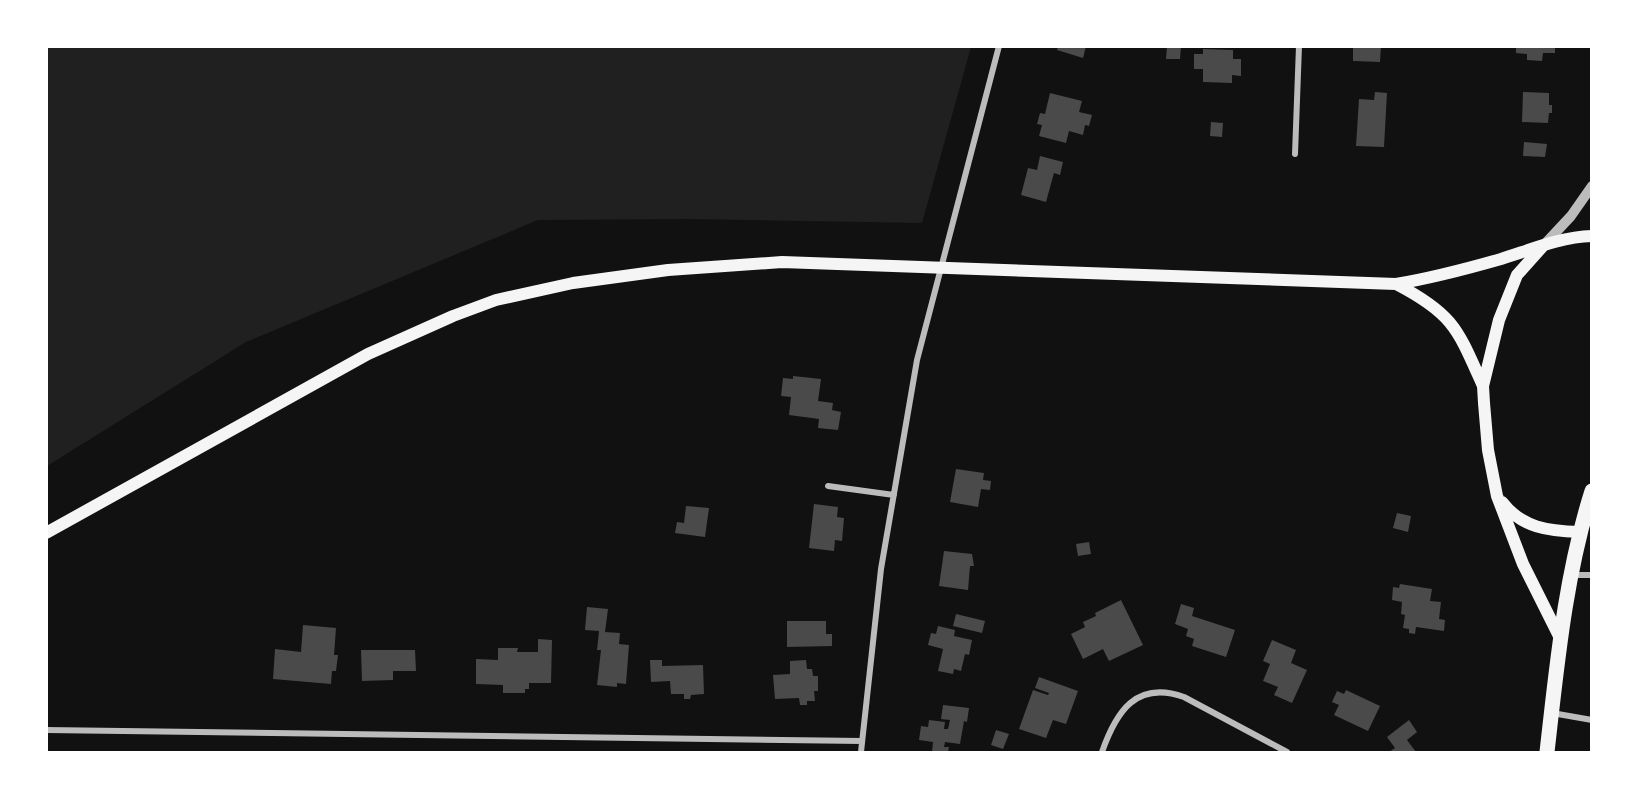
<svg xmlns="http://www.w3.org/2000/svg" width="1638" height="799" font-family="Mulish,sans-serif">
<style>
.green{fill:#202020}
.building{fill:#4a4a4a}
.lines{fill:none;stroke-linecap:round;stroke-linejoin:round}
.minor{stroke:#bcbcbc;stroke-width:6}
.tertiary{stroke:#bcbcbc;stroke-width:10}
.secondary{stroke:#f5f5f5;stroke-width:12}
.primary{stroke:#f5f5f5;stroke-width:15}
</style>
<rect width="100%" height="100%" fill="#111"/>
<path class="green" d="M 47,46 L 971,46 L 971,47 L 922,223 L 688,219 L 538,220 L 246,342 L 47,466 Z"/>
<path class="building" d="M 1058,46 L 1086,46 L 1083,58 L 1057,50 Z
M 1167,46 L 1181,46 L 1180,59 L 1166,59 Z
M 1353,46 L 1381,46 L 1380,62 L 1353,61 Z
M 1516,46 L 1555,46 L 1555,53 L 1543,53 L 1542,61 L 1527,60 L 1527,54 L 1516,53 Z
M 1203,49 L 1233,50 L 1233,59 L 1241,59 L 1241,76 L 1232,75 L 1232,83 L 1203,82 L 1203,69 L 1194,69 L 1194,54 L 1203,54 Z
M 1375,92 L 1387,93 L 1384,147 L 1356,146 L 1359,99 L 1374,100 Z
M 1523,92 L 1549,93 L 1549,105 L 1552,105 L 1552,113 L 1549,113 L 1548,123 L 1522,122 Z
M 1050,93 L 1082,101 L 1079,112 L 1092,115 L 1089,126 L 1085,125 L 1083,135 L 1069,131 L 1066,143 L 1039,136 L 1042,125 L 1037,124 L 1040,113 L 1045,114 Z
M 1211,122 L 1223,123 L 1222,137 L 1210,136 Z
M 1524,142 L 1547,144 L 1545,157 L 1523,156 Z
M 1040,156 L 1063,162 L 1060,175 L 1054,173 L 1046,202 L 1021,195 L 1028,168 L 1037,170 Z
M 793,376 L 821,379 L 818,401 L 833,403 L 832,410 L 841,412 L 838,430 L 818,428 L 819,419 L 789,415 L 791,397 L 781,396 L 783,378 L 793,379 Z
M 956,469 L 984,473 L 983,480 L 991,481 L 990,490 L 981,489 L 978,507 L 950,502 Z
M 814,504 L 838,507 L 837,517 L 844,518 L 842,541 L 835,540 L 834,551 L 809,548 Z
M 686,506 L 709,508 L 705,537 L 675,533 L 677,522 L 684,523 Z
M 1397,513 L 1411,516 L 1408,532 L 1393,528 Z
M 1089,542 L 1091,554 L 1078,556 L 1076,544 Z
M 944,551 L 972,554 L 974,566 L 970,566 L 968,590 L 939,586 Z
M 1400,584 L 1432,589 L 1430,601 L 1441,602 L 1439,619 L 1445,620 L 1444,631 L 1416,627 L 1415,634 L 1409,633 L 1409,629 L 1403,628 L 1405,615 L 1401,614 L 1402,602 L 1392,600 L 1393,587 L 1399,588 Z
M 1121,600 L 1143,645 L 1109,661 L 1103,649 L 1083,659 L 1071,634 L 1085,627 L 1083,622 L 1096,616 L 1095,613 Z
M 1181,604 L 1194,608 L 1192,616 L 1235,630 L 1226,657 L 1192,646 L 1194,639 L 1186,636 L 1188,629 L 1175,624 Z
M 587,607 L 608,609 L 605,632 L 620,633 L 619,644 L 629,645 L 626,684 L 617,683 L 617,687 L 597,685 L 601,650 L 597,650 L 599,631 L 585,630 Z
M 956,614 L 985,621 L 982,633 L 953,626 Z
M 787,621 L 826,621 L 826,634 L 832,634 L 832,646 L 787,647 Z
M 303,625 L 336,628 L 334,655 L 338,655 L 336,671 L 332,671 L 331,684 L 273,679 L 275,649 L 301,652 Z
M 938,626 L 955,630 L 954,636 L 972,640 L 969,655 L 965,654 L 961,671 L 954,669 L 953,674 L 938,671 L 943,649 L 928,645 L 931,633 L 936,634 Z
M 538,639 L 552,640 L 551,683 L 529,683 L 529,689 L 525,689 L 525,693 L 503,693 L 503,685 L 476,684 L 476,659 L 498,660 L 498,648 L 518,648 L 517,652 L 538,652 Z
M 1272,640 L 1296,650 L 1291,663 L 1307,670 L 1292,703 L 1274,695 L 1278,687 L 1263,681 L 1270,664 L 1263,661 Z
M 361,650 L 415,650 L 416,671 L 393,671 L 393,680 L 362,681 Z
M 650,660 L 662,660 L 662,666 L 703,665 L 704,694 L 691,695 L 690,699 L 684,699 L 684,694 L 671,694 L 670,681 L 651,682 Z
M 806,660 L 807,669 L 812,669 L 813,676 L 818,676 L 818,691 L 814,691 L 815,701 L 807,701 L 807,705 L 800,705 L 799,698 L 775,699 L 773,675 L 790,674 L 790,661 Z
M 1039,677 L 1078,691 L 1066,724 L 1053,720 L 1046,738 L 1019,729 L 1033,690 L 1048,695 L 1049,693 L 1035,688 Z
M 1346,690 L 1380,706 L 1368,731 L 1334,715 L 1339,705 L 1332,702 L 1337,691 L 1344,694 Z
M 943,705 L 969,708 L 967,722 L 964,721 L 960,744 L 945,742 L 944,747 L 949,747 L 948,752 L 932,752 L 933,742 L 919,740 L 921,726 L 928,727 L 929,720 L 945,722 L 944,729 L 948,729 L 950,720 L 941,719 Z
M 1409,720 L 1417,732 L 1407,740 L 1416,752 L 1389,752 L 1395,748 L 1387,737 Z
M 996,730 L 1009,734 L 1003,749 L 991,745 Z"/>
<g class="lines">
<path class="minor" d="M 1295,154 L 1299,46
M 828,486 L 894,495
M 1571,575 L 1592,575
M 1552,713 L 1592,720
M 46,730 L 862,741
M 861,752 L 881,569 L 917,360 L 999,46
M 1102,752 C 1116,712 1136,680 1184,697 L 1287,752"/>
<path class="tertiary" d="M 1543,246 L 1571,216 L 1592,186"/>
<path class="secondary" d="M 1543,246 L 1517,275 L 1499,320 L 1483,386 L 1484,403 L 1488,450 L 1497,496 L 1523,564 L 1560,638
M 1396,284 C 1454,314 1458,330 1483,386
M 1502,502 C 1522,528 1548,531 1580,532
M 46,533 L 368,354 L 453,316 L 496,300 L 573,283 L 668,270 L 782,262 L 1396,284 C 1432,278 1466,269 1501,259 C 1530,250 1560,237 1592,236"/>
<path class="primary" d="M 1547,752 C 1557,665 1565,576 1592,491"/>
</g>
<rect width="1638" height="799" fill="none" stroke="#ffffff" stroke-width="96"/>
</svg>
